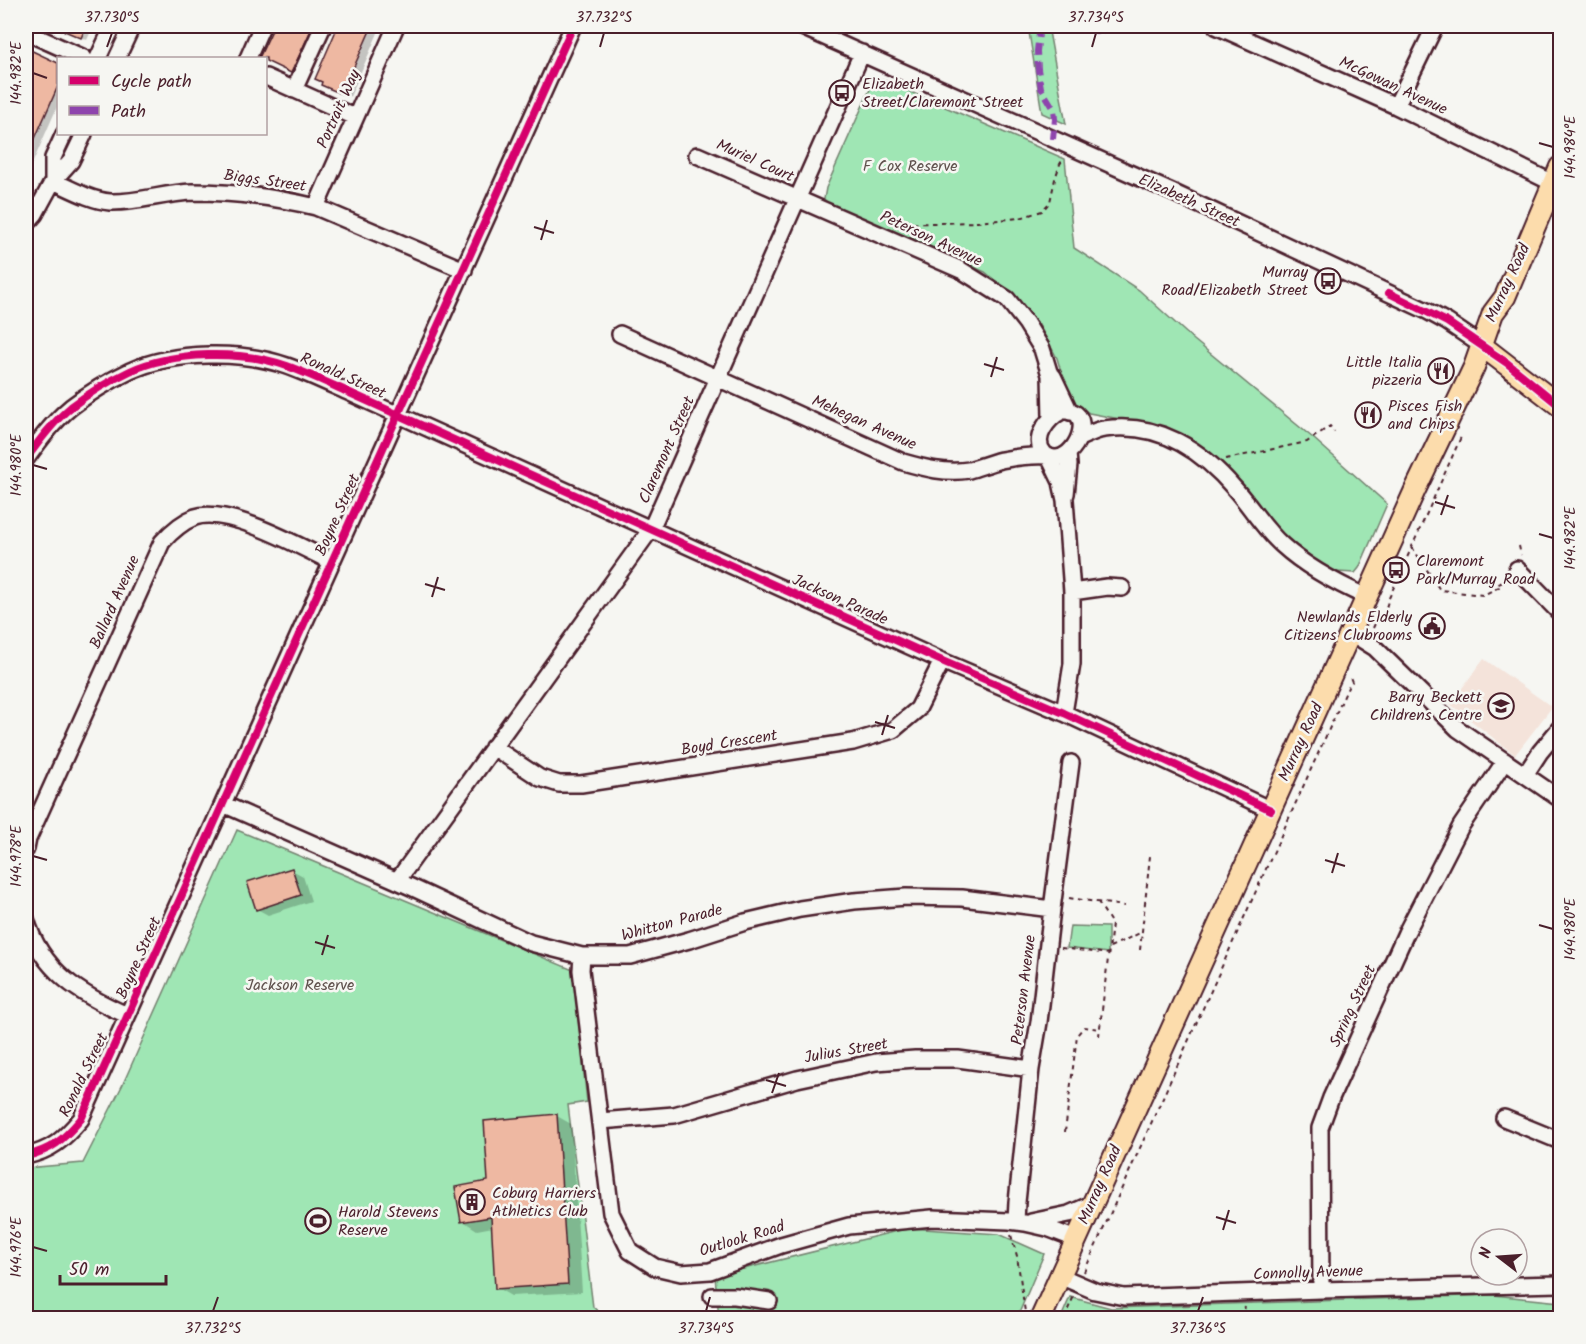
<svg xmlns="http://www.w3.org/2000/svg" width="1586" height="1344" font-family="Kalam,sans-serif">
<style>
.built{fill:#f4e3da}
.green{fill:#9fe6b4;stroke:#748270;stroke-width:1.5}
.shadow{fill:#0003}
.building{fill:#eeb8a2;stroke:#4a1f2b;stroke-width:1.5}
.lines{fill:none;stroke-linecap:round;stroke-linejoin:round}
.minor-casing{stroke:#4a1f2b;stroke-width:20}
.major-casing{stroke:#4a1f2b;stroke-width:24}
.path{stroke:#4a1f2b;stroke-width:2;stroke-dasharray:4.5 4.5;stroke-linecap:butt}
.minor{stroke:#f6f6f2;stroke-width:15}
.major{stroke:#fcdcac;stroke-width:20}
.quiet{stroke:#8e44ad;stroke-width:6;stroke-dasharray:12 6;stroke-linecap:butt}
.cycleway-casing{stroke:#f6f6f2;stroke-width:11}
.cycleway{stroke:#d6006c;stroke-width:8}
.ticks{fill:none;stroke:#4a1f2b;stroke-width:2}
.labels{text-anchor:middle;dominant-baseline:central;stroke-width:5;stroke-linejoin:round;paint-order:stroke}
.poi-label{font-size:16px;fill:#4a1f2b;stroke:#f6f6f2;text-anchor:start}
.street-label{font-size:16px;fill:#4a1f2b;stroke:#f6f6f2}
.park-label{font-size:16px;fill:#5f514d;stroke:#f6f6f2}
.neatline{fill:none;stroke:#4a1f2b;stroke-width:2}
.ticks-label{font-size:15px;text-anchor:middle;fill:#4a1f2b}
</style>
<rect width="100%" height="100%" fill="#f6f6f2"/>
<filter id="ink" filterUnits="userSpaceOnUse"><feTurbulence type="fractalNoise" baseFrequency=".0167" numOctaves="2"/><feDisplacementMap in="SourceGraphic" scale="12" xChannelSelector="R" yChannelSelector="G"/><feConvolveMatrix kernelMatrix="1 2 1 2 8 2 1 2 1" color-interpolation-filters="sRGB"/></filter>
<g filter="url(#ink)">
<path class="built" d="M 1484,659 L 1552,707 L 1515,755 L 1450,704 Z"/>
<path class="green" d="M 1028,26 L 1048,26 L 1066,124 L 1042,113 Z
M 883,80 L 1065,159 L 1074,248 L 1139,290 L 1194,340 L 1313,438 L 1387,504 L 1359,568 L 1355,573 L 1337,572 L 1321,564 L 1298,549 L 1282,535 L 1211,453 L 1184,436 L 1161,427 L 1089,413 L 1075,405 L 1068,395 L 1057,358 L 1039,325 L 1005,289 L 985,272 L 831,207 L 824,199 L 826,188 L 871,87 L 878,81 Z
M 237,830 L 573,970 L 587,1102 L 568,1105 L 593,1307 L 607,1318 L 26,1318 L 26,1168 L 83,1163 L 122,1086 Z
M 1070,926 L 1108,927 L 1108,953 L 1067,948 Z
M 909,1228 L 999,1234 L 1044,1254 L 1017,1318 L 719,1318 L 715,1276 Z
M 1494,1295 L 1560,1302 L 1560,1318 L 1061,1318 L 1070,1297 L 1111,1308 Z"/>
<path class="shadow" d="M 54,26 L 96,26 L 94,29 L 92,29 L 87,40 Z
M 276,26 L 322,26 L 299,75 L 268,62 L 266,58 L 261,58 Z
M 340,26 L 381,26 L 350,97 L 329,88 L 317,78 Z
M 26,50 L 58,65 L 58,105 L 26,178 Z
M 292,870 L 303,876 L 311,901 L 268,915 L 257,909 Z
M 557,1116 L 571,1124 L 582,1292 L 511,1296 L 497,1288 L 493,1227 L 477,1230 L 463,1221 L 490,1183 Z"/>
<path class="building" d="M 53,26 L 86,26 L 81,38 Z
M 274,26 L 313,26 L 291,73 L 266,61 L 266,58 L 259,58 Z
M 338,26 L 372,26 L 342,94 L 321,85 L 322,82 L 315,79 Z
M 26,48 L 58,63 L 58,86 L 26,159 Z
M 292,868 L 301,895 L 256,910 L 247,882 Z
M 557,1114 L 568,1284 L 495,1289 L 491,1217 L 461,1222 L 455,1187 L 488,1181 L 484,1121 Z"/>
<g class="lines">
<g class="minor-casing">
<path id="minor" d="M 800,26 L 1174,193 L 1427,311 L 1447,322 L 1481,345
M 1216,26 L 1396,106 L 1553,183
M 26,32 L 84,58
M 98,58 L 113,26
M 117,58 L 132,26
M 248,58 L 262,26
M 266,77 L 355,117
M 294,90 L 323,26
M 1396,106 L 1435,26
M 697,155 L 961,270 L 1007,299 L 1026,323 L 1042,349 L 1050,375 L 1051,418
M 53,181 C 71,189 90,200 110,202 C 137,203 165,193 192,192 C 235,192 275,197 316,207 L 464,270
M 53,181 L 53,158 L 64,134
M 316,207 L 396,26
M 26,224 L 35,214 L 53,181 L 71,161 L 84,134
M 620,334 L 903,462 C 924,468 946,474 969,470 C 979,467 990,463 1001,460 C 1016,457 1032,455 1048,456
M 1053,376 L 1070,412
M 1062,411 C 1095,407 1080,455 1057,458 C 1053,458 1047,457 1044,453 C 1031,439 1048,418 1062,411 Z
M 1079,438 C 1087,435 1096,430 1104,429 C 1158,421 1202,450 1235,489 C 1251,507 1264,529 1282,545 C 1306,567 1338,584 1367,597
M 1049,457 L 1061,482 L 1065,500 L 1072,592 L 1072,664 L 1064,713
M 26,459 C 39,441 53,422 71,407 C 89,393 109,381 130,371 C 174,351 241,350 287,366 C 309,374 330,384 350,393 L 942,661 L 1064,713 L 1271,810
M 1066,494 L 1069,465 L 1068,453
M 1517,569 L 1560,613
M 1072,592 L 1107,587 L 1122,588
M 1351,633 L 1375,648 L 1458,729 L 1560,799
M 493,747 L 540,778 L 559,784 L 581,784 L 853,742 L 893,730 L 918,709 L 942,661
M 1525,775 L 1540,752 L 1560,728
M 223,804 L 411,887 L 531,943 L 582,956 L 630,956 L 689,940 L 745,922 L 800,909 L 854,901 L 906,897 L 962,898 L 1052,909
M 26,849 L 28,839 L 162,542 C 171,532 182,522 195,517 C 228,506 301,547 332,562
M 397,881 L 651,529 L 862,53
M 26,919 C 41,971 81,995 127,1015
M 582,956 L 581,970 L 611,1213 L 630,1251 L 655,1267 L 681,1273 L 710,1271 L 781,1245 L 849,1226 L 932,1218 L 1009,1221 L 1025,1223 L 1047,1228 L 1076,1239
M 1504,1118 L 1560,1141
M 600,1121 L 674,1115 L 797,1079 L 876,1062 L 915,1059 L 958,1059 L 1031,1069
M 26,1156 C 52,1150 63,1140 81,1119 L 573,26
M 1016,1222 L 1017,1202 L 1031,1069 L 1039,1022 L 1052,909 L 1071,763
M 1031,1222 L 1069,1214 L 1092,1204
M 1060,1276 L 1095,1291 L 1124,1297 L 1321,1290 L 1560,1284
M 1321,1290 L 1320,1128 L 1331,1098 L 1406,933 L 1461,826 L 1505,761
M 712,1296 L 735,1296 L 769,1301"/>
</g>
<g class="major-casing">
<path id="major" d="M 1481,345 L 1560,406
M 1041,1318 L 1415,490 L 1474,367 L 1493,313 L 1505,297 L 1560,167"/>
</g>
<path class="path" d="M 895,224 L 977,222 L 1020,218 L 1042,211 L 1050,202 L 1055,179 L 1060,164 L 1064,158
M 1226,459 L 1307,442 L 1330,426 L 1334,432
M 1519,546 L 1521,555
M 1412,547 L 1440,590 L 1483,595 L 1499,587 L 1497,585 L 1508,579
M 1373,628 L 1379,615 L 1384,614 L 1389,598 L 1461,437
M 1069,898 L 1124,906
M 1098,902 L 1112,924 L 1099,1036
M 1110,947 L 1142,932
M 1061,948 L 1109,954
M 1140,950 L 1150,856
M 1065,1132 L 1077,1035 L 1084,1027 L 1100,1029
M 1011,1235 L 1017,1256 L 1025,1312
M 1084,1272 L 1349,685 L 1352,682 L 1350,677
M 1064,1318 L 1074,1296
M 1242,1318 L 1245,1307"/>
<use href="#minor" class="minor"/>
<use href="#major" class="major"/>
<path class="quiet" d="M 1038,26 L 1039,34 L 1037,51 L 1038,69 L 1041,88 L 1054,109 L 1055,119 L 1053,139
M 1077,26 C 1093,32 1100,33 1116,26"/>
<g class="cycleway-casing">
<path id="cycleway" d="M 1389,293 L 1447,322 L 1507,363 L 1560,406
M 26,459 C 39,441 53,422 71,407 C 89,393 109,381 130,371 C 174,351 241,350 287,366 C 309,374 330,384 350,393 L 942,661 L 1064,713 L 1271,810
M 26,1156 C 52,1150 63,1140 81,1119 L 573,26"/>
</g>
<use href="#cycleway" class="cycleway"/>
</g>
</g>
<path class="ticks" d="M 107,47 L 112,33M 600,47 L 604,33M 1092,47 L 1096,33M 33,73 L 47,78M 1539,143 L 1553,147M 534,227 L 554,233M 541,240 L 547,220M 984,364 L 1004,370M 991,377 L 997,357M 33,465 L 47,469M 1435,502 L 1455,508M 1441,515 L 1448,495M 1539,534 L 1553,538M 425,584 L 445,590M 432,597 L 438,577M 875,722 L 895,728M 882,735 L 888,715M 33,856 L 47,860M 1325,860 L 1345,866M 1332,873 L 1338,853M 1539,925 L 1553,929M 315,942 L 335,948M 322,955 L 328,935M 766,1080 L 786,1086M 772,1093 L 779,1073M 1216,1217 L 1236,1223M 1223,1230 L 1229,1210M 33,1247 L 47,1251M 213,1311 L 218,1297M 706,1311 L 710,1297M 1198,1311 L 1203,1297"/>
<defs>
<g id="bus-ring" transform="scale(1.35)"><circle r="9.5" fill="#f6f6f2" stroke="#4a1f2b" stroke-width="1.5"/><path d="M-5-6H5V4H4V6H2V4H-2V6H-4V4H-5ZM-3.5-4V0h7V-4ZM-3.5 1.2v1.5H-2V1.2ZM2 1.2v1.5H3.5V1.2Z" fill="#4a1f2b"/></g>
<g id="restaurant-ring" transform="scale(1.35)"><circle r="9.5" fill="#f6f6f2" stroke="#4a1f2b" stroke-width="1.5"/><path d="M-5-6h1v4h1v-4h1v4h1v-4h1v5L-1.5 .5V6h-2V.5L-5-1ZM5-6V6H3V1.5H1.5Q1.5-4 5-6Z" fill="#4a1f2b"/></g>
<g id="civic-ring" transform="scale(1.35)"><circle r="9.5" fill="#f6f6f2" stroke="#4a1f2b" stroke-width="1.5"/><path d="M-.6-6.5H3V-4.5H.6V-3L4-1V1h2V6H-6V1h2V-1L-.6-3ZM-1.2 2.5V6h2.4V2.5Z" fill="#4a1f2b"/></g>
<g id="school-ring" transform="scale(1.35)"><circle r="9.5" fill="#f6f6f2" stroke="#4a1f2b" stroke-width="1.5"/><path d="M0-5L7-2L0 1L-7-2ZM-4 1L0 2.5L4 1V4Q0 6-4 4Z" fill="#4a1f2b"/></g>
<g id="building-ring" transform="scale(1.35)"><circle r="9.5" fill="#f6f6f2" stroke="#4a1f2b" stroke-width="1.5"/><path d="M-4-6H4V6H1V3H-1V6H-4ZM-2.5-4.3h1.7v1.8h-1.7ZM.8-4.3h1.7v1.8H.8ZM-2.5-1h1.7V.8h-1.7ZM.8-1h1.7V.8H.8Z" fill="#4a1f2b"/></g>
<g id="stadium-ring" transform="scale(1.35)"><circle r="9.5" fill="#f6f6f2" stroke="#4a1f2b" stroke-width="1.5"/><path d="M0-5a6.5 5 0 1 0 0 10a6.5 5 0 1 0 0-10ZM-3.5-1.8h7v3.6h-7Z" fill="#4a1f2b"/></g>
</defs>
<g fill-rule="evenodd">
<use href="#bus-ring" x="842" y="93"/>
<use href="#bus-ring" x="1328" y="281"/>
<use href="#restaurant-ring" x="1441" y="371"/>
<use href="#restaurant-ring" x="1368" y="415"/>
<use href="#bus-ring" x="1396" y="570"/>
<use href="#civic-ring" x="1432" y="626"/>
<use href="#school-ring" x="1501" y="706"/>
<use href="#building-ring" x="472" y="1202"/>
<use href="#stadium-ring" x="318" y="1221"/>
</g>
<g class="labels">
<g class="poi-label">
<text x="862" y="84">Elizabeth<tspan x="862" dy="18">Street/Claremont Street</tspan></text>
<text x="1308" y="272" text-anchor="end">Murray<tspan x="1308" dy="18">Road/Elizabeth Street</tspan></text>
<text x="1422" y="362" text-anchor="end">Little Italia<tspan x="1422" dy="18">pizzeria</tspan></text>
<text x="1388" y="406">Pisces Fish<tspan x="1388" dy="18">and Chips</tspan></text>
<text x="1416" y="561">Claremont<tspan x="1416" dy="18">Park/Murray Road</tspan></text>
<text x="1412" y="617" text-anchor="end">Newlands Elderly<tspan x="1412" dy="18">Citizens Clubrooms</tspan></text>
<text x="1482" y="697" text-anchor="end">Barry Beckett<tspan x="1482" dy="18">Childrens Centre</tspan></text>
<text x="492" y="1193">Coburg Harriers<tspan x="492" dy="18">Athletics Club</tspan></text>
<text x="338" y="1212">Harold Stevens<tspan x="338" dy="18">Reserve</tspan></text>
</g>
<g class="street-label">
<text transform="translate(1393 86) rotate(25)">McGowan Avenue</text>
<text transform="translate(339 109) rotate(-66)">Portrait Way</text>
<text transform="translate(755 161) rotate(24)">Muriel Court</text>
<text transform="translate(265 181) rotate(8)">Biggs Street</text>
<text transform="translate(1189 201) rotate(24)">Elizabeth Street</text>
<text transform="translate(931 239) rotate(25)">Peterson Avenue</text>
<text transform="translate(1508 283) rotate(-65)">Murray Road</text>
<text transform="translate(343 376) rotate(24)">Ronald Street</text>
<text transform="translate(864 423) rotate(24)">Mehegan Avenue</text>
<text transform="translate(667 450) rotate(-66)">Claremont Street</text>
<text transform="translate(338 515) rotate(-66)">Boyne Street</text>
<text transform="translate(840 600) rotate(24)">Jackson Parade</text>
<text transform="translate(115 602) rotate(-66)">Ballard Avenue</text>
<text transform="translate(1301 742) rotate(-65)">Murray Road</text>
<text transform="translate(729 743) rotate(-9)">Boyd Crescent</text>
<text transform="translate(672 923) rotate(-15)">Whitton Parade</text>
<text transform="translate(139 958) rotate(-66)">Boyne Street</text>
<text transform="translate(1024 990) rotate(-83)">Peterson Avenue</text>
<text transform="translate(1353 1006) rotate(-65)">Spring Street</text>
<text transform="translate(846 1051) rotate(-10)">Julius Street</text>
<text transform="translate(84 1075) rotate(-64)">Ronald Street</text>
<text transform="translate(1100 1185) rotate(-66)">Murray Road</text>
<text transform="translate(742 1239) rotate(-17)">Outlook Road</text>
<text transform="translate(1308 1273) rotate(-2)">Connolly Avenue</text>
</g>
<g class="park-label">
<text x="910" y="166">F Cox Reserve</text>
<text x="300" y="985">Jackson Reserve</text>
</g>
</g>
<rect width="1586" height="1344" fill="none" stroke="#f6f6f2" stroke-width="66"/>
<rect x="57" y="57" width="210" height="78" fill="#f6f6f2" stroke="#b1a0a2" stroke-width="1.5"/>
<rect x="69" y="76" width="30" height="9" fill="#d6006c" stroke="#b1a0a2" stroke-width="1.5"/>
<text x="111" y="87" font-size="18" fill="#4a1f2b">Cycle path</text>
<rect x="69" y="106" width="30" height="9" fill="#8e44ad" stroke="#b1a0a2" stroke-width="1.5"/>
<text x="111" y="117" font-size="18" fill="#4a1f2b">Path</text>
<g transform="translate(1499 1257) rotate(287)"><circle r="28" fill="#f6f6f2" stroke="#b1a0a2" stroke-width="1.5"/>
<path d="M0-4.5L10 22L0 15L-10 22Z" fill="#4a1f2b"/>
<text y="-9" font-size="16" font-weight="bold" text-anchor="middle" fill="#4a1f2b">N</text>
</g>
<path d="M60 1275v9h106v-9" fill="none" stroke="#4a1f2b" stroke-width="3"/>
<text x="69" y="1275" font-size="18" fill="#4a1f2b" stroke="#f6f6f2" stroke-width="4.5" paint-order="stroke">50 m</text>
<rect x="33" y="33" width="1520" height="1278" class="neatline"/>
<g class="ticks-label">
<text x="112" y="22">37.730°S</text>
<text x="604" y="22">37.732°S</text>
<text x="1096" y="22">37.734°S</text>
<text transform="translate(16 73) rotate(-90)" y="5">144.982°E</text>
<text transform="translate(1570 147) rotate(-90)" y="5">144.984°E</text>
<text transform="translate(16 465) rotate(-90)" y="5">144.980°E</text>
<text transform="translate(1570 538) rotate(-90)" y="5">144.982°E</text>
<text transform="translate(16 856) rotate(-90)" y="5">144.978°E</text>
<text transform="translate(1570 929) rotate(-90)" y="5">144.980°E</text>
<text transform="translate(16 1247) rotate(-90)" y="5">144.976°E</text>
<text x="213" y="1333">37.732°S</text>
<text x="706" y="1333">37.734°S</text>
<text x="1198" y="1333">37.736°S</text>
</g>
</svg>
